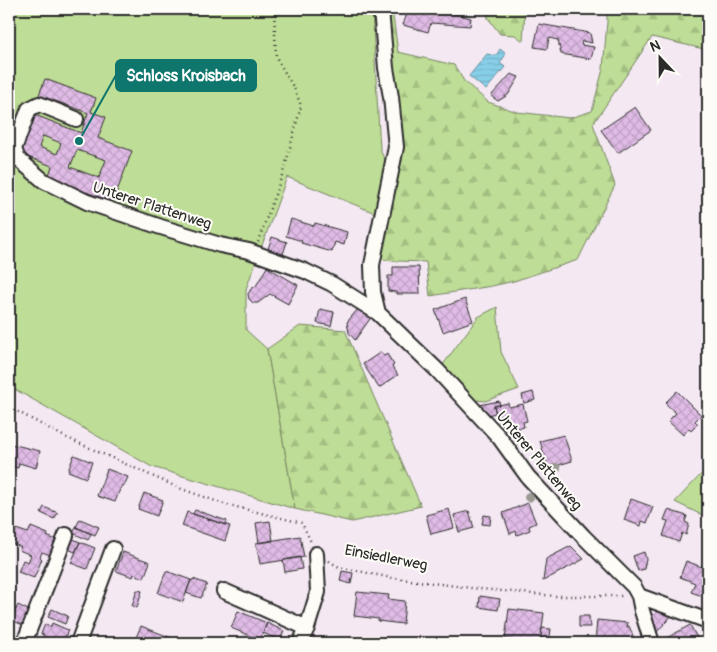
<svg xmlns="http://www.w3.org/2000/svg" width="717" height="652" font-family="Pangolin,sans-serif">
<style>
.green{fill:#bedd96;stroke:#748460}
.forest{fill:url(#forest-firs);stroke:#748460}
.water{fill:url(#water-rules);stroke:#628d9c}
.building{fill:url(#building-cross-hatch);stroke:#2b2b2b;fill-rule:evenodd}
.lines{fill:none;stroke-linecap:round;stroke-linejoin:round}
.minor-casing{stroke:#2b2b2b;stroke-width:18}
.path{stroke:#2b2b2b;stroke-width:2.5;stroke-dasharray:1 4;stroke-linecap:butt}
.minor{stroke:#fdfcf7;stroke-width:14}
.tree{fill:#9a9993}
.labels{text-anchor:middle;dominant-baseline:central;stroke-width:4;stroke-linejoin:round;paint-order:stroke}
.street-label{font-size:15px;fill:#2b2b2b;stroke:#fdfcf7}
.leader{fill:none;stroke:#0f766e;stroke-width:2}
.callout-dot{fill:#0f766e;stroke:#fdfcf7;stroke-width:2}
.callout{fill:#0f766e;stroke:#0f766e;stroke-width:2}
.callout-label{font-size:16px;text-anchor:middle;font-weight:bold;fill:#fff}
</style>
<defs>
<pattern id="forest-firs" width="22" height="20" patternUnits="userSpaceOnUse" patternTransform="scale(1.25)"><rect width="22" height="20" fill="#bedd96"/><path d="M5 1l3.5 6h-7zM16 11l3.5 6h-7z" fill="#a3be81"/></pattern>
<pattern id="water-rules" width="6" height="5" patternUnits="userSpaceOnUse" patternTransform="scale(1.25)"><rect width="6" height="5" fill="#87cfe8"/><path d="M0 2.5h6" fill="none" stroke="#75b2c7"/></pattern>
<pattern id="building-cross-hatch" width="8" height="8" patternUnits="userSpaceOnUse" patternTransform="scale(1.25)"><rect width="8" height="8" fill="#dfbbe5"/><path d="M0 0l8 8M0 8l8-8" fill="none" stroke="#c0a1c5"/></pattern>
</defs>
<rect width="100%" height="100%" fill="#f4e8f2"/>
<filter id="ink" filterUnits="userSpaceOnUse"><feTurbulence type="fractalNoise" baseFrequency=".02" numOctaves="2"/><feDisplacementMap in="SourceGraphic" scale="10" xChannelSelector="R" yChannelSelector="G"/><feConvolveMatrix kernelMatrix="1 2 1 2 8 2 1 2 1" color-interpolation-filters="sRGB"/></filter>
<g filter="url(#ink)">
<path class="green" d="M 9,9 L 372,9 L 380,149 L 394,181 L 385,217 L 287,177 L 246,289 L 246,330 L 267,349 L 295,509 L 152,467 L 9,386 Z
M 497,307 L 501,352 L 519,389 L 485,401 L 477,400 L 475,407 L 442,366 L 478,317 Z
M 708,467 L 708,518 L 675,502 Z"/>
<path class="forest" d="M 384,9 L 392,9 L 398,52 L 454,65 L 464,81 L 488,102 L 517,112 L 570,118 L 592,111 L 603,69 L 607,22 L 607,9 L 708,9 L 708,50 L 652,37 L 593,124 L 615,185 L 578,260 L 514,281 L 492,286 L 430,296 L 426,262 L 397,261 L 379,259 L 394,181 L 402,161 L 387,45 Z
M 487,9 L 525,9 L 523,41 L 515,35 L 500,34 L 488,18 Z
M 300,326 L 345,330 L 421,506 L 352,522 L 295,509 L 267,349 Z"/>
<path class="water" d="M 500,49 L 506,54 L 500,63 L 505,67 L 486,90 L 469,76 L 487,54 L 496,56 Z"/>
<path class="building" d="M 410,9 L 435,9 L 471,18 L 470,26 L 431,23 L 428,32 L 403,25 L 406,16 Z
M 539,24 L 590,33 L 592,43 L 582,41 L 581,45 L 594,47 L 591,59 L 561,54 L 558,40 L 549,38 L 547,49 L 534,47 Z
M 511,74 L 519,77 L 508,95 L 498,101 L 491,96 Z
M 45,79 L 96,98 L 91,112 L 106,117 L 98,138 L 132,151 L 113,202 L 48,178 L 52,166 L 20,154 L 35,115 L 81,133 L 88,113 L 39,95 ZM 43,136 L 61,143 L 57,154 L 39,147 ZM 77,150 L 106,160 L 99,178 L 70,167 Z
M 635,107 L 651,130 L 618,153 L 601,130 Z
M 291,219 L 314,226 L 315,223 L 347,232 L 344,245 L 335,242 L 332,252 L 301,243 L 302,241 L 286,236 Z
M 272,237 L 287,242 L 282,257 L 267,252 Z
M 267,267 L 298,285 L 288,304 L 270,294 L 258,303 L 253,303 L 249,299 L 248,294 L 251,289 L 256,286 Z
M 393,267 L 419,267 L 420,294 L 396,294 L 396,292 L 388,291 L 388,276 L 393,276 Z
M 465,299 L 473,321 L 443,332 L 435,310 Z
M 320,309 L 334,312 L 331,326 L 317,323 Z
M 358,309 L 372,316 L 355,340 L 349,333 L 347,322 Z
M 381,352 L 384,356 L 387,354 L 394,365 L 392,366 L 398,375 L 379,388 L 363,364 Z
M 677,391 L 701,415 L 695,421 L 698,424 L 691,431 L 689,428 L 683,435 L 668,421 L 676,413 L 665,403 Z
M 533,392 L 535,400 L 524,403 L 522,395 Z
M 499,401 L 500,405 L 494,406 L 496,413 L 482,416 L 479,405 Z
M 508,403 L 509,407 L 523,404 L 527,421 L 523,422 L 524,427 L 509,430 L 508,426 L 503,427 L 500,415 L 496,416 L 494,406 Z
M 564,435 L 572,461 L 548,468 L 540,441 Z
M 11,444 L 40,451 L 36,468 L 19,463 L 18,468 L 9,466 L 9,451 Z
M 74,455 L 92,462 L 86,478 L 68,471 Z
M 107,469 L 128,477 L 124,486 L 122,485 L 115,502 L 97,496 Z
M 144,493 L 163,500 L 157,516 L 138,509 Z
M 631,499 L 653,507 L 647,523 L 642,521 L 641,526 L 624,520 Z
M 528,503 L 536,523 L 529,526 L 530,530 L 517,535 L 516,531 L 510,534 L 503,513 Z
M 44,507 L 58,513 L 54,519 L 41,513 Z
M 449,509 L 454,528 L 431,534 L 426,515 Z
M 195,510 L 227,521 L 225,525 L 193,514 Z
M 668,510 L 687,516 L 685,522 L 689,524 L 686,535 L 682,533 L 679,542 L 663,536 L 668,521 L 664,520 Z
M 469,511 L 474,528 L 459,532 L 454,515 Z
M 187,512 L 230,526 L 225,541 L 182,526 Z
M 484,515 L 491,516 L 490,525 L 482,524 Z
M 80,519 L 99,527 L 95,535 L 76,527 Z
M 270,521 L 273,541 L 259,543 L 256,523 Z
M 31,527 L 48,534 L 47,536 L 56,540 L 50,555 L 42,552 L 40,557 L 42,559 L 34,578 L 18,572 L 23,560 L 28,562 L 31,555 L 19,550 L 21,547 L 11,543 L 16,529 L 28,533 Z
M 76,527 L 91,534 L 88,540 L 73,533 Z
M 300,536 L 304,557 L 260,564 L 256,543 Z
M 73,539 L 80,542 L 75,552 L 68,549 Z
M 80,542 L 95,548 L 87,569 L 71,563 Z
M 571,546 L 584,559 L 543,581 L 546,559 Z
M 123,552 L 150,562 L 144,578 L 134,574 L 133,577 L 116,571 Z
M 644,552 L 646,559 L 644,569 L 638,571 L 633,556 Z
M 300,557 L 302,569 L 285,572 L 283,560 Z
M 686,561 L 702,567 L 703,564 L 708,566 L 708,598 L 691,592 L 695,583 L 680,577 Z
M 166,571 L 191,580 L 183,602 L 158,593 Z
M 342,571 L 353,573 L 351,584 L 340,581 Z
M 193,579 L 207,584 L 201,598 L 186,593 L 191,580 L 192,581 Z
M 137,590 L 142,591 L 137,608 L 132,606 Z
M 357,592 L 389,595 L 388,599 L 405,601 L 403,624 L 378,621 L 379,619 L 354,616 Z
M 480,596 L 500,599 L 498,610 L 479,607 Z
M 18,605 L 30,611 L 23,625 L 11,620 Z
M 9,606 L 16,609 L 11,621 L 9,620 Z
M 52,609 L 68,616 L 65,624 L 48,617 Z
M 509,609 L 544,613 L 540,643 L 505,639 Z
M 238,611 L 267,623 L 260,640 L 231,628 Z
M 657,611 L 673,614 L 657,632 L 650,618 Z
M 579,616 L 589,616 L 590,627 L 579,627 Z
M 597,620 L 628,623 L 627,627 L 629,626 L 636,643 L 595,643 Z
M 52,623 L 68,630 L 63,643 L 41,643 L 44,635 L 41,634 L 45,624 L 51,627 Z
M 267,623 L 284,631 L 280,640 L 263,633 Z
M 690,625 L 700,643 L 667,643 L 665,639 Z
M 141,626 L 164,635 L 160,643 L 138,643 L 134,642 Z
M 542,628 L 551,629 L 549,643 L 540,643 Z
M 9,635 L 17,639 L 16,643 L 9,643 Z
M 164,635 L 178,641 L 178,643 L 160,643 Z"/>
<g class="lines">
<g class="minor-casing">
<path id="minor" d="M 381,9 L 386,68 L 391,97 L 396,147 L 372,265 L 373,292 L 378,313 L 437,370 L 499,437 L 528,477 L 583,536 L 634,587 L 639,596 L 642,611 L 652,643
M 76,119 L 39,104 L 29,109 L 14,149 L 18,159 L 44,181 L 87,202 L 161,227 L 220,245 L 249,251 L 305,271 L 332,284 L 378,313
M 224,591 L 307,628
M 639,596 L 708,621
M 24,643 L 66,535
M 78,643 L 113,549
M 300,643 L 307,628 L 318,592 L 316,554"/>
</g>
<path class="path" d="M 258,242 L 285,167 L 301,106 L 295,90 L 276,57 L 274,9
M 9,407 L 63,436 L 179,488 L 224,504 L 302,523 L 311,542
M 329,561 L 339,567 L 387,577 L 471,588 L 555,596 L 625,596"/>
<use href="#minor" class="minor"/>
</g>
<g class="tree">
<circle cx="556" cy="468" r="5"/>
<circle cx="529" cy="497" r="5"/>
</g>
</g>
<g class="labels">
<g class="street-label">
<text transform="translate(152 206) rotate(18)">Unterer Plattenweg</text>
<text transform="translate(539 461) rotate(50)">Unterer Plattenweg</text>
<text transform="translate(386 558) rotate(11)">Einsiedlerweg</text>
</g>
</g>
<path class="leader" d="M79 141L116 75"/>
<circle class="callout-dot" cx="79" cy="141" r="5"/>
<rect class="callout" x="116" y="60" width="140" height="31" rx="5"/>
<g class="callout-label">
<text x="186" y="81">Schloss Kroisbach</text>
</g>
<rect width="717" height="652" fill="none" stroke="#fdfcf7" stroke-width="30"/>
<rect x="15" y="15" width="687" height="622" fill="none" stroke="#2b2b2b" stroke-width="2" filter="url(#ink)"/>
<g transform="translate(660 58) rotate(338)" stroke="#fdfcf7" stroke-width="4" paint-order="stroke">
<path d="M0-4L9 19L0 12L-9 19Z" fill="#2b2b2b"/>
<text y="-8" font-size="14" font-weight="bold" text-anchor="middle" fill="#2b2b2b">N</text>
</g>
</svg>
